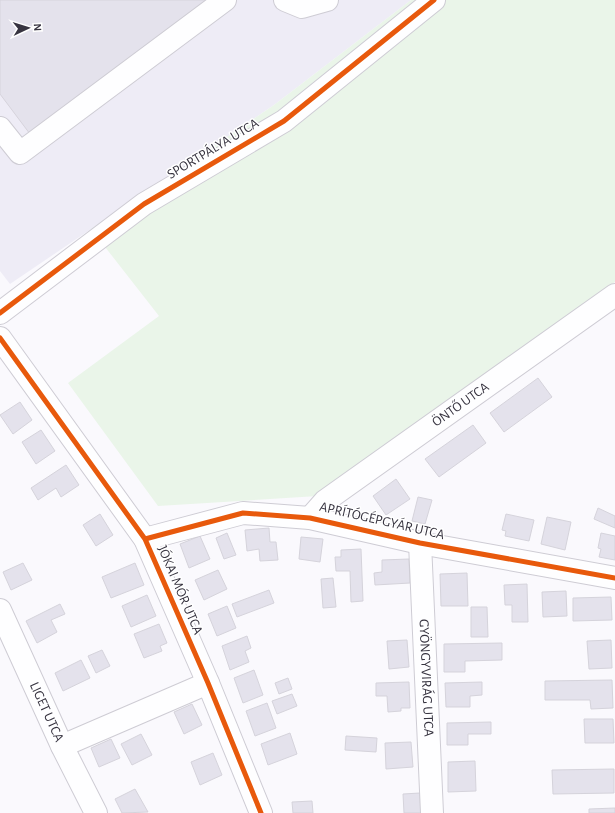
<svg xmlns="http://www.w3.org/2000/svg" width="615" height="813" font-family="'Alegreya Sans',sans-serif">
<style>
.built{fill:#eeecf6}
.green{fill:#eaf5e9}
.building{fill:#e4e2ec;stroke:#d5d3db}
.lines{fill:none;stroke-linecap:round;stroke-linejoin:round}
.minor-casing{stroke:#ceccd4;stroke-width:24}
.minor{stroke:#fefeff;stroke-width:22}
.cycleway-casing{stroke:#fff;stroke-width:8}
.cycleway{stroke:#e8590c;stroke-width:5}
.labels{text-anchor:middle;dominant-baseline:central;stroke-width:3;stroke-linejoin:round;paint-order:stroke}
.street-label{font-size:14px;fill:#373440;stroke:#fff}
</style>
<rect width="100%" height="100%" fill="#faf9fd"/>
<path class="built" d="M 0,0 L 411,0 L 274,105 L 10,284 L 0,271 Z"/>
<path class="green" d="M 411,0 L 615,0 L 615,282 L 318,496 L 158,506 L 68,383 L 159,316 L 91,229 L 274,105 Z"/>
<path class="building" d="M 0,0 L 207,0 L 30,134 L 0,94 Z
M 538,378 L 552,397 L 504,432 L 490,413 Z
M 20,402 L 32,420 L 13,434 L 0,415 Z
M 473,425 L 486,443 L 439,477 L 425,459 Z
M 41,430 L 55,451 L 36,464 L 22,442 Z
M 66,465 L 79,485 L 61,497 L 56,488 L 38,500 L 31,488 Z
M 396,479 L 410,499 L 386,515 L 373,496 Z
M 418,497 L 432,500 L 425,524 L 412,521 Z
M 598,508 L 615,516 L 615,528 L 594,519 Z
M 100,514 L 113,535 L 96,546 L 83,525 Z
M 506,514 L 534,520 L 529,541 L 505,536 L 506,531 L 502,530 Z
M 547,517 L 571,522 L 565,550 L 541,544 Z
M 269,528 L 270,542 L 276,542 L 278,560 L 260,561 L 259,549 L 247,551 L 245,530 Z
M 227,533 L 236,555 L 224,559 L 216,538 Z
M 601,533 L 615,536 L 615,560 L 599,557 L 601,549 L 598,548 Z
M 200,536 L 210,559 L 189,568 L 180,544 Z
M 301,537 L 323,539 L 320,562 L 299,559 Z
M 361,549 L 363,601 L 351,602 L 350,571 L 336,571 L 335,557 L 341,557 L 341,550 Z
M 409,559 L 410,583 L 375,585 L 374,573 L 382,572 L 382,560 Z
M 23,563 L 32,580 L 11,590 L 3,572 Z
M 135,563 L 144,585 L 111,598 L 102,577 Z
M 218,570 L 227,589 L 204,600 L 195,580 Z
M 467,573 L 468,606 L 441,606 L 440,574 Z
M 333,578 L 336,607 L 323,608 L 321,579 Z
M 527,584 L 528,622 L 512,622 L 512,605 L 505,605 L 504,585 Z
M 269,590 L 274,603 L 237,617 L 232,604 Z
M 566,591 L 567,616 L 543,617 L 542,592 Z
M 147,595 L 156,616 L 131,627 L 122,606 Z
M 611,597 L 612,620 L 573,621 L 573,598 Z
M 60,604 L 65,614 L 51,620 L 57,632 L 37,643 L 26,621 Z
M 227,606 L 236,628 L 217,636 L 208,614 Z
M 471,607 L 487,607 L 488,637 L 471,637 Z
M 159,624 L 167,643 L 160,646 L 162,651 L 144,658 L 134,634 Z
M 247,636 L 251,648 L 245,651 L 249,662 L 230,670 L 222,646 Z
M 407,640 L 409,667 L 389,669 L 387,641 Z
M 611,640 L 612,668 L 589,669 L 587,641 Z
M 502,643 L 502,660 L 465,661 L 465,672 L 444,672 L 444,644 Z
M 102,650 L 110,666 L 96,673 L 88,656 Z
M 81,660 L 90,678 L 63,691 L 55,673 Z
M 254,670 L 263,695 L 243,703 L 234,678 Z
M 288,678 L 292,689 L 279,694 L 275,683 Z
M 612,680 L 613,708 L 591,709 L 590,700 L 545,700 L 545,681 Z
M 409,682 L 410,708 L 401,708 L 401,711 L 388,712 L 387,696 L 376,696 L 376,683 Z
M 482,682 L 482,695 L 470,696 L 470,707 L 446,707 L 445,683 Z
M 292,694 L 297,706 L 277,714 L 272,701 Z
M 267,703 L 276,728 L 255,736 L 246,711 Z
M 192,704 L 202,725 L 184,734 L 174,712 Z
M 584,719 L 613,719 L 614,743 L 585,743 Z
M 491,722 L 491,734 L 468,734 L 468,745 L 447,745 L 447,723 Z
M 290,733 L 297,754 L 268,765 L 261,744 Z
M 141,734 L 152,755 L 132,765 L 121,744 Z
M 346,736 L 377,738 L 376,752 L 345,750 Z
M 111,739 L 120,758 L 99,767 L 91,748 Z
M 411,742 L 413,767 L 386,769 L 385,743 Z
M 213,753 L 222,775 L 200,785 L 191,762 Z
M 475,761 L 476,791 L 448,792 L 448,762 Z
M 614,769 L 614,793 L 553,794 L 552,770 Z
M 135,789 L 148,812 L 122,813 L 115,799 Z
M 420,793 L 421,813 L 404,813 L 403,794 Z
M 312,801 L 313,813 L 293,813 L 292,802 Z
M 615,808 L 615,813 L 589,813 L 589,809 Z"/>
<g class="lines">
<g class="minor-casing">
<g id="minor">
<path d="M 285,0 L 302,7 L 327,0"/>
<path d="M 0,128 L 20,153 L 225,0"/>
<path d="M 0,313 L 144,204 L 284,121 L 434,0"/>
<path d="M 0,338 L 145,539 L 208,683 L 261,813"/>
<path id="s1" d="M 310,518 L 325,501 L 615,295"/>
<path d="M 145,539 L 243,513 L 310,518 L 420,543 L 615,578"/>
<path id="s2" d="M 420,543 L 432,813"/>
<path id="s3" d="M 0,610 L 62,746 L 96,813"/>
<path d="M 62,746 L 208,683"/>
</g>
</g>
<use href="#minor" class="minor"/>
<g class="cycleway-casing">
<path id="cycleway" d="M 0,313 L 144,204 L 284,121 L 434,0
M 0,338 L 145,539 L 208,683 L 261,813
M 145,539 L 243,513 L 310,518 L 420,543 L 615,578"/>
</g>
<use href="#cycleway" class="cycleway"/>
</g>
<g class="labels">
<g class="street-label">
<text transform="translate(213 149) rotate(-31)">SPORTPÁLYA UTCA</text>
<text stroke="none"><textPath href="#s1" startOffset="189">ÖNTŐ UTCA</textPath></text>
<text transform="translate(382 521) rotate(13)">APRÍTÓGÉPGYÁR UTCA</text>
<text transform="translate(180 590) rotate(67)">JÓKAI MÓR UTCA</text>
<text stroke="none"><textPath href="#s2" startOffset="135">GYÖNGYVIRÁG UTCA</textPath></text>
<text stroke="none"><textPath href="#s3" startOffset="112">LIGET UTCA</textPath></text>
</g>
</g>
<g transform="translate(28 28) rotate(86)" stroke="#ffffff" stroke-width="3" paint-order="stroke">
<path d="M0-3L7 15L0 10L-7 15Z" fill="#373440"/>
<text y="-6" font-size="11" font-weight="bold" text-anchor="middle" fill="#373440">N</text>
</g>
</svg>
